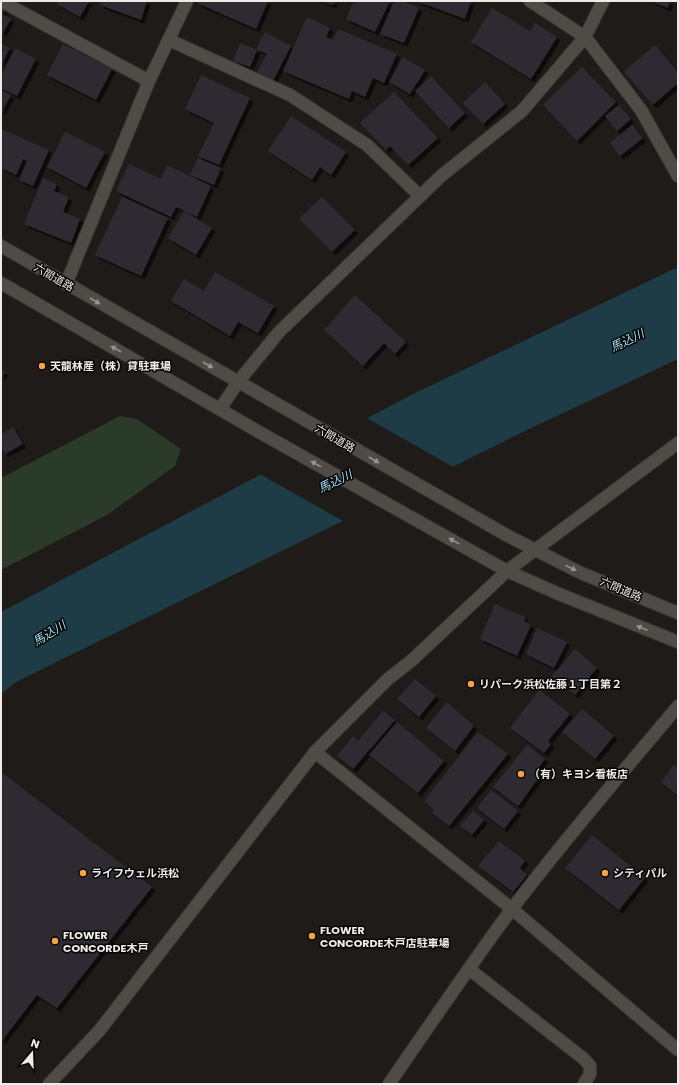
<svg xmlns="http://www.w3.org/2000/svg" width="679" height="1085" font-family="Poppins,'Noto Sans JP',sans-serif">
<style>
.green{fill:#2a3b2a}
.water{fill:#1e3c46}
.pier{fill:#1f1b18}
.building{fill:#2e2c31;filter:url(#shadow)}
.lines{fill:none;stroke-linecap:round;stroke-linejoin:round}
.service-casing{stroke:#3b3836;stroke-width:14}
.minor-casing{stroke:#3b3836;stroke-width:14}
.tertiary-casing{stroke:#3b3836;stroke-width:14}
.service{stroke:#4f4b47;stroke-width:12}
.minor{stroke:#4f4b47;stroke-width:12}
.tertiary{stroke:#4f4b47;stroke-width:12}
.oneway{fill:#979390}
.poi-dot{fill:#f6a248;stroke:#080605;stroke-width:1.5}
.labels{text-anchor:middle;dominant-baseline:central;stroke-width:3;stroke-linejoin:round;paint-order:stroke}
.street-label{font-size:11px;fill:#eeebe9;stroke:#080605}
.poi-label{font-size:11px;font-weight:bold;fill:#eeebe9;stroke:#080605;text-anchor:start}
.water-label{font-size:12px;font-style:italic;fill:#a2dff7;stroke:#080605}
</style>
<defs>
<filter id="shadow"><feDropShadow dx="3.5" dy="3.5" stdDeviation="0" flood-color="#0009"/></filter>
</defs>
<rect width="100%" height="100%" fill="#1f1b18"/>
<path class="green" d="M 120,416 L 137,419 L 181,449 L 175,466 L 107,515 L 1,570 L 1,478 Z"/>
<path class="water" d="M 678,267 L 678,359 L 527,430 L 16,682 L 1,694 L 1,612 L 411,395 Z"/>
<path class="pier" d="M 365,417 L 455,468 L 345,522 L 258,473 Z"/>
<path class="building" d="M 58,1 L 89,1 L 80,17 L 57,4 Z
M 101,1 L 147,1 L 141,20 L 100,5 Z
M 198,1 L 268,1 L 256,29 L 197,3 Z
M 323,1 L 334,1 L 333,5 Z
M 354,1 L 390,1 L 375,32 L 346,19 Z
M 394,1 L 403,1 L 419,8 L 404,43 L 380,34 Z
M 416,1 L 471,1 L 465,19 Z
M 651,1 L 670,1 L 668,8 Z
M 1,8 L 5,10 L 2,14 L 11,19 L 1,36 Z
M 492,8 L 530,31 L 535,23 L 557,37 L 531,79 L 471,42 Z
M 307,17 L 330,28 L 326,37 L 333,40 L 338,29 L 397,54 L 384,83 L 373,78 L 365,97 L 352,91 L 349,99 L 283,71 Z
M 265,32 L 291,46 L 272,83 L 256,74 L 267,54 L 256,49 Z
M 240,43 L 257,50 L 250,67 L 233,61 Z
M 1,44 L 10,48 L 1,65 Z
M 63,44 L 112,69 L 96,100 L 47,75 Z
M 655,45 L 678,72 L 678,83 L 653,105 L 624,72 Z
M 15,48 L 36,59 L 17,96 L 1,88 L 1,76 Z
M 403,57 L 425,70 L 410,94 L 389,82 Z
M 582,67 L 616,102 L 577,141 L 543,105 Z
M 201,75 L 250,98 L 219,165 L 198,156 L 214,123 L 185,109 Z
M 431,76 L 465,113 L 449,128 L 415,91 Z
M 485,82 L 505,104 L 483,124 L 463,103 Z
M 1,90 L 11,95 L 1,113 Z
M 394,92 L 438,138 L 408,165 L 390,146 L 386,150 L 360,123 Z
M 619,105 L 631,119 L 617,131 L 605,116 Z
M 291,116 L 346,152 L 331,175 L 320,167 L 312,180 L 268,151 Z
M 632,125 L 643,138 L 620,156 L 610,143 Z
M 1,129 L 49,150 L 33,186 L 19,180 L 27,161 L 23,159 L 16,175 L 1,168 Z
M 65,132 L 105,152 L 86,188 L 47,167 Z
M 198,158 L 221,168 L 214,185 L 190,175 Z
M 129,164 L 161,179 L 167,165 L 211,186 L 197,217 L 176,207 L 171,217 L 116,191 Z
M 43,178 L 57,184 L 54,191 L 69,197 L 63,212 L 80,219 L 71,243 L 24,224 Z
M 122,197 L 168,218 L 141,276 L 95,255 Z
M 322,197 L 355,230 L 332,252 L 299,219 Z
M 184,211 L 212,228 L 196,255 L 168,238 Z
M 215,272 L 274,306 L 258,333 L 238,322 L 230,336 L 171,301 L 184,279 L 204,291 Z
M 355,295 L 406,342 L 395,354 L 384,343 L 363,366 L 324,330 Z
M 1,370 L 5,372 L 1,379 Z
M 13,427 L 23,444 L 5,454 L 1,447 L 1,434 Z
M 495,604 L 525,617 L 524,621 L 531,625 L 517,656 L 480,639 Z
M 537,628 L 567,642 L 554,668 L 526,654 Z
M 575,649 L 597,668 L 575,695 L 552,676 Z
M 415,679 L 436,696 L 419,717 L 397,699 Z
M 539,690 L 570,714 L 548,741 L 551,744 L 544,753 L 510,728 Z
M 447,702 L 474,726 L 455,751 L 426,728 Z
M 582,709 L 614,736 L 595,759 L 562,732 Z
M 383,711 L 395,720 L 353,769 L 337,756 L 353,736 L 358,741 Z
M 397,722 L 444,761 L 418,793 L 369,755 Z
M 478,732 L 508,754 L 449,826 L 432,813 L 434,810 L 424,801 Z
M 527,745 L 545,759 L 535,772 L 540,776 L 518,806 L 493,787 Z
M 674,765 L 678,768 L 678,796 L 661,782 Z
M 1,772 L 152,887 L 57,1008 L 37,995 L 1,1042 Z
M 491,790 L 518,811 L 504,829 L 477,808 Z
M 473,811 L 484,820 L 472,835 L 460,826 Z
M 592,835 L 645,878 L 619,910 L 565,868 Z
M 499,841 L 525,861 L 520,868 L 527,875 L 513,892 L 478,866 Z"/>
<g class="lines">
<g class="service-casing">
<path id="service" d="M 585,37 L 641,110 L 678,176
M 169,40 L 290,95 L 367,145 L 420,196"/>
</g>
<g class="minor-casing">
<path id="minor" d="M 1,1 L 149,81
M 530,1 L 585,37
M 66,284 L 149,81 L 187,1
M 220,409 L 238,382 L 279,332 L 441,176 L 522,111 L 585,37 L 603,1
M 678,443 L 507,571 L 411,661 L 388,679 L 315,752 L 512,909 L 678,1050
M 469,969 L 584,1059 L 590,1066 L 590,1074 L 584,1084
M 389,1084 C 429,1026 469,967 511,910 C 564,840 622,773 678,706"/>
</g>
<g class="tertiary-casing">
<path id="tertiary" d="M 1,246 L 508,536 L 581,573 L 678,613
M 1,283 L 259,432 L 507,571 L 559,594 L 678,642
M 49,1084 L 99,1031 L 315,752"/>
</g>
<use href="#service" class="service"/>
<use href="#minor" class="minor"/>
<use href="#tertiary" class="tertiary"/>
</g>
<defs><path id="oneway-solid" d="M-6-.8H1V-3.2L6.5 0L1 3.2V.8H-6Z"/></defs>
<g class="oneway">
<use href="#oneway-solid" transform="translate(95 301) rotate(30)"/>
<use href="#oneway-solid" transform="translate(116 349) rotate(-150)"/>
<use href="#oneway-solid" transform="translate(208 365) rotate(30)"/>
<use href="#oneway-solid" transform="translate(374 460) rotate(30)"/>
<use href="#oneway-solid" transform="translate(316 464) rotate(-151)"/>
<use href="#oneway-solid" transform="translate(454 541) rotate(-151)"/>
<use href="#oneway-solid" transform="translate(571 568) rotate(26)"/>
<use href="#oneway-solid" transform="translate(642 628) rotate(-158)"/>
</g>
<g class="poi-dot">
<circle cx="42" cy="366" r="4"/>
<circle cx="471" cy="684" r="4"/>
<circle cx="521" cy="774" r="4"/>
<circle cx="83" cy="873" r="4"/>
<circle cx="605" cy="873" r="4"/>
<circle cx="312" cy="936" r="4"/>
<circle cx="55" cy="941" r="4"/>
</g>
<g class="labels">
<g class="street-label">
<text transform="translate(54 277) rotate(30)">六間道路</text>
<text transform="translate(335 438) rotate(30)">六間道路</text>
<text transform="translate(621 589) rotate(23)">六間道路</text>
</g>
<g class="poi-label">
<text x="50" y="366">天龍林産（株）貸駐車場</text>
<text x="479" y="684">リパーク浜松佐藤１丁目第２</text>
<text x="529" y="774">（有）キヨシ看板店</text>
<text x="91" y="873">ライフウェル浜松</text>
<text x="613" y="873">シティパル</text>
<text x="320" y="930">FLOWER<tspan x="320" dy="13">CONCORDE木戸店駐車場</tspan></text>
<text x="63" y="935">FLOWER<tspan x="63" dy="13">CONCORDE木戸</tspan></text>
</g>
<g class="water-label">
<text transform="translate(627 340) rotate(-26)">馬込川</text>
<text transform="translate(335 481) rotate(-26)">馬込川</text>
<text transform="translate(49 633) rotate(-32)">馬込川</text>
</g>
</g>
<rect width="679" height="1085" fill="none" stroke="#eeebe9" stroke-width="4"/>
<g transform="translate(32 1053) rotate(19)" stroke="#080605" stroke-width="3" paint-order="stroke">
<path d="M0-3L7 15L0 10L-7 15Z" fill="#eeebe9"/>
<text y="-6" font-size="11" font-weight="bold" text-anchor="middle" fill="#eeebe9">N</text>
</g>
</svg>
